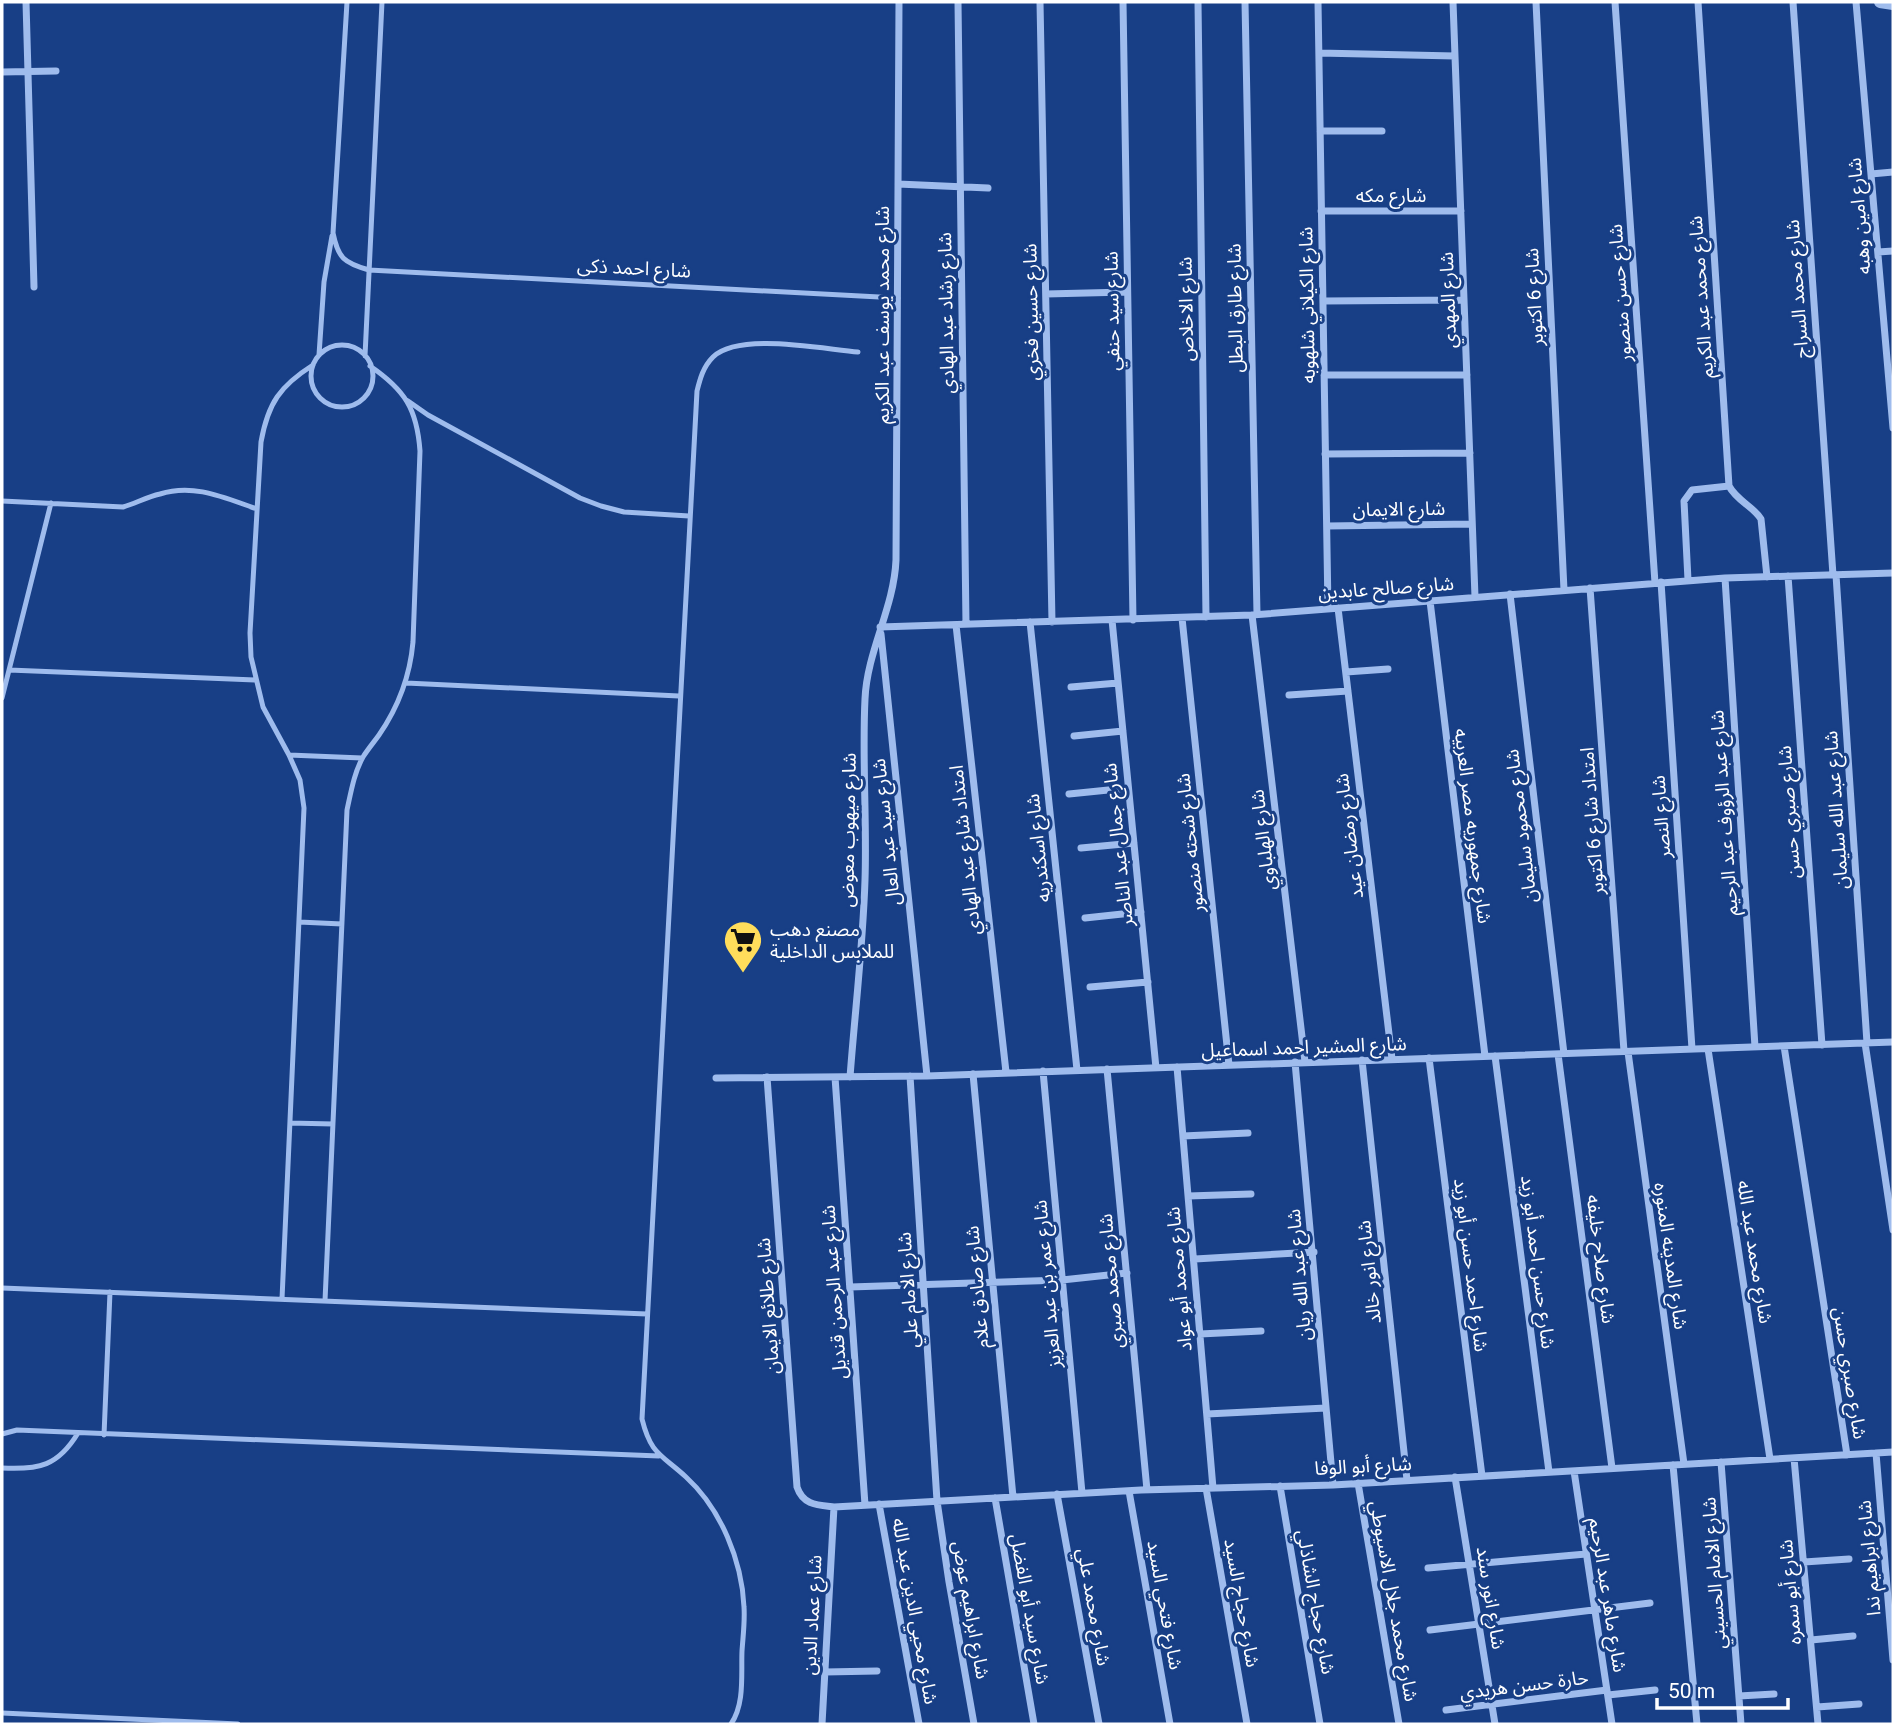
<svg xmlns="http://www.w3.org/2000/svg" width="1895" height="1726" font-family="Roboto,'Noto Sans Arabic',sans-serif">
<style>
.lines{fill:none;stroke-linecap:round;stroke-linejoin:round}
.service{stroke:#9fbced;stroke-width:5}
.minor{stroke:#9fbced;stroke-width:7}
.tertiary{stroke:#9fbced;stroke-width:12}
.labels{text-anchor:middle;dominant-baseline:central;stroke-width:6;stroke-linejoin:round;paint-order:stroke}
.street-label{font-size:19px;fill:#fff;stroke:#183f86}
.poi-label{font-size:19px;fill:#fff;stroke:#183f86;text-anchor:start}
</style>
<rect width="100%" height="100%" fill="#183f86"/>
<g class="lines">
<path class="service" d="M 347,2 L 333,233 C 338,258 344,263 369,270 L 898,298
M311 376a31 31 0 1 1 62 0a31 31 0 1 1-62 0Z
M 319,355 L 324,282 L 332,236
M 365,356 L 382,2
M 408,401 L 428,415 L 580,498 L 601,506 L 624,512 L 689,516
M 2,501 L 123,507 C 136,503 147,497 160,494 C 194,483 225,498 257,509
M 9,670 L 255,680
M 406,683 L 679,696
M 2,698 L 51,503
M 289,755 L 362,758
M 299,922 L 342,924
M 290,1123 L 333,1124
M 2,1288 L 647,1314
M 282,1299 L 304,808 L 300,780 L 289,755 L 263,707 L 251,657 L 250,633 L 261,442 C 268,403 280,386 313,365
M 325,1301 L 347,810 C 351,792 354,773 363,757 C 368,749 374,742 379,735 C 399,706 410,676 413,642 L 420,451 C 417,409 405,390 370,366
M 2,1434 L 17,1430 L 659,1456
M 104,1435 L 110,1292
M 2,1468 C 39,1470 58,1466 78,1433
M 2,1713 L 238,1724
M 731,1724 C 745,1704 741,1674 742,1651 C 743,1636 745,1622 744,1607 C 742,1561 721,1509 686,1477 C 661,1454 651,1455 642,1419 L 697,391 C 700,379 703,367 713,357 C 739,332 822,349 858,352"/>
<path class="minor" d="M 26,2 L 34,287
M 958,2 L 966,624
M 1040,2 L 1052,622
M 1123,2 L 1133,620
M 1198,2 L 1206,617
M 1245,2 L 1257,614
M 1318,2 L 1328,609
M 1453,2 L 1475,597
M 1536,2 L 1564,590
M 1615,2 L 1655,583
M 1698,2 L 1729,486 C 1737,501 1753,506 1761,519 L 1767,577
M 1793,2 L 1833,575
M 1856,2 L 1893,428
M 1319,53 L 1455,56
M 2,72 L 56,71
M 1320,131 L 1382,131
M 1871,174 L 1893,172
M 898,184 L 988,188
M 1321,211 L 1461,211
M 1878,252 L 1893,251
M 1046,294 L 1127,292
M 1323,301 L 1464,300
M 1324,375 L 1467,375
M 1325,454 L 1470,453
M 1327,526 L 1472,524
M 1836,575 L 1867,1043
M 1788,576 L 1822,1045
M 1725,578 L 1755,1047
M 1688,580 L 1684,501 L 1692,490 L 1729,486
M 1661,582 L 1692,1049
M 1590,588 L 1624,1051
M 1510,594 L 1564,1054
M 1430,601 L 1485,1056
M 1338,608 L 1392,1059
M 1252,615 L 1305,1062
M 1182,618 L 1229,1065
M 1112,620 L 1156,1068
M 1030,622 L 1077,1070
M 956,625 L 1006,1072
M 880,627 L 1252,615 L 1725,578 L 1893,573
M 881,634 L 927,1076
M 1346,672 L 1388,669
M 1071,687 L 1118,683
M 1289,695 L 1348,691
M 1074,736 L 1123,731
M 1069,794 L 1128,788
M 1081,848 L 1134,843
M 1085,918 L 1141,912
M 1090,987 L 1148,982
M 1865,1043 L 1893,1230
M 1784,1046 L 1847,1455
M 1708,1049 L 1770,1459
M 1628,1052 L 1684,1464
M 1558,1054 L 1612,1468
M 1495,1056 L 1549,1472
M 1429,1058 L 1482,1476
M 1362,1060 L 1407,1480
M 1295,1062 L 1333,1485
M 1177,1067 L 1213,1488
M 1107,1069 L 1147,1490
M 1043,1071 L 1082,1493
M 973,1074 L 1013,1497
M 910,1076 L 937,1501 L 949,1582 L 974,1724
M 767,1077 L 797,1487 C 803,1505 817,1505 834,1507 L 1141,1490 L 1333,1485 L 1893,1452
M 835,1077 L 865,1505
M 850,1077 C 855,1011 863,945 865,880 C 867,820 862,759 865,699 C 867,651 894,608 896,560 L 899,2
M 716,1078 L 927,1076 L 1893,1042
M 1183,1136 L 1248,1133
M 1188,1196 L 1251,1194
M 1195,1259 L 1314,1252
M 850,1287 L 1062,1280 L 1127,1273
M 1200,1334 L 1261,1331
M 1207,1414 L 1326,1408
M 1876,1453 L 1893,1660
M 1794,1458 L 1818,1724
M 1721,1462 L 1741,1724
M 1673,1465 L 1697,1724
M 1574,1471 L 1612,1724
M 1455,1477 L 1495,1724
M 1358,1483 L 1399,1724
M 1280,1486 L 1320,1724
M 1206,1488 L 1247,1724
M 1129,1491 L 1170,1724
M 1057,1494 L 1099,1724
M 995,1498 L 1034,1724
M 879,1504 L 919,1724
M 1804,1562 L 1849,1559
M 1428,1568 L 1586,1554
M 1430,1630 L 1650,1603
M 1811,1640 L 1853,1636
M 825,1672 L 877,1671
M 1608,1695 L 1655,1690
M 1739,1696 L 1774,1694
M 1817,1707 L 1859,1704
M 1446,1710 L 1607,1690
M 822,1724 L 834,1507"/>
<path class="tertiary" d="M 1880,2 L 1893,4"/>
</g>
<defs>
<g id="supermarket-pin" transform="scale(2.0125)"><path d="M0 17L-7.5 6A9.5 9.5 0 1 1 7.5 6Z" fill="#ffdd5b" stroke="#183f86"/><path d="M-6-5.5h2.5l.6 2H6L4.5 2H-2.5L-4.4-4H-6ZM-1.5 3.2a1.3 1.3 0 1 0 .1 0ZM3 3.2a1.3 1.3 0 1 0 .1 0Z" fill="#111"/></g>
</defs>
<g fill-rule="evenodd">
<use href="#supermarket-pin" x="743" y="940"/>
</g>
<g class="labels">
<g class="street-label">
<text x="1391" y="195">شارع مكه</text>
<text transform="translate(1859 216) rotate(-95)">شارع امين وهبه</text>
<text transform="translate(634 268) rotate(3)">شارع احمد ذكى</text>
<text transform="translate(1797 289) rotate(-94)">شارع محمد السراج</text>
<text transform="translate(1620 293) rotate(-94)">شارع حسن منصور</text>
<text transform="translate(1534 297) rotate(-93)">شارع 6 اكتوبر</text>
<text transform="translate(1701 297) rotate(-94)">شارع محمد عبد الكريم</text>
<text transform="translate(1448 300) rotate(-92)">شارع المهدي</text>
<text transform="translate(1307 305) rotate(-91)">شارع الكيلاني شلهوبه</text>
<text transform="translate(1235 308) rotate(-91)">شارع طارق البطل</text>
<text transform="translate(1186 309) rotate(-91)">شارع الاخلاص</text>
<text transform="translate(1112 311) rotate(-91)">شارع سيد حنفي</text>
<text transform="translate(1031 312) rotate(-91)">شارع حسين فخري</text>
<text transform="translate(946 313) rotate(-91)">شارع رشاد عبد الهادي</text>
<text transform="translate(882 315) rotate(-90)">شارع محمد يوسف عبد الكريم</text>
<text transform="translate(1399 509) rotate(-1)">شارع الايمان</text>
<text transform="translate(1386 588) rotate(-4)">شارع صالح عابدين</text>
<text transform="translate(1836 810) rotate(-94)">شارع عبد الله سليمان</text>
<text transform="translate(1789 812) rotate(-94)">شارع صبري حسن</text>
<text transform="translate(1724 813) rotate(-94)">شارع عبد الرؤوف عبد الرحيم</text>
<text transform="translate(1661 817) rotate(-94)">شارع النصر</text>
<text transform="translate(1592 821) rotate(-94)">امتداد شارع 6 اكتوبر</text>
<text transform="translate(1473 826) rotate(83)">شارع جمهوريه مصر العربيه</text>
<text transform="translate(1521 826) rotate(-97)">شارع محمود سليمان</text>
<text transform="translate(848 830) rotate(-89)">شارع ميهوب معوض</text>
<text transform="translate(886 832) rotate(-96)">شارع سيد عبد العال</text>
<text transform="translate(1349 836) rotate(-97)">شارع رمضان عيد</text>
<text transform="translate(1263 840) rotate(-97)">شارع الهلباوي</text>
<text transform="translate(1190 843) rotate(-96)">شارع شحته منصور</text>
<text transform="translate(1118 845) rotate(-96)">شارع جمال عبد الناصر</text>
<text transform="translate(1038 848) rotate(-96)">شارع اسكندريه</text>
<text transform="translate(965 850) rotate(-96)">امتداد شارع عبد الهادي</text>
<text transform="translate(1304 1047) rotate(-2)">شارع المشير احمد اسماعيل</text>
<text transform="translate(1755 1252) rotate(81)">شارع محمد عبد الله</text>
<text transform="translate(1671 1256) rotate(82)">شارع المدينه المنوره</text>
<text transform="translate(1601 1259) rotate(83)">شارع صلاح خليفه</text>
<text transform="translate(1538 1262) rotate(83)">شارع حسن احمد أبو زيد</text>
<text transform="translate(1471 1265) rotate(83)">شارع احمد حسن أبو زيد</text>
<text transform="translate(1369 1272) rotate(-96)">شارع انور خالد</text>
<text transform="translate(1299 1275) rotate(-95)">شارع عبد الله ريان</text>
<text transform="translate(1179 1279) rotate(-95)">شارع محمد أبو عواد</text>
<text transform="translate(1111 1281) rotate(-95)">شارع محمد صبري</text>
<text transform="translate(1047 1284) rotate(-95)">شارع عمر بن عبد العزيز</text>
<text transform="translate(977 1287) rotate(-95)">شارع صادق علام</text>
<text transform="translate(908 1290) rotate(-94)">شارع الامام علي</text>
<text transform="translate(834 1292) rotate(-94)">شارع عبد الرحمن قنديل</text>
<text transform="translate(768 1306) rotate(-94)">شارع طلائع الايمان</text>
<text transform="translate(1850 1373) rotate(81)">شارع صبري حسن</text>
<text transform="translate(1363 1466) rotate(-3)">شارع أبو الوفا</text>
<text transform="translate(1869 1558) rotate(-95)">شارع ابراهيم ندا</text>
<text transform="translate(1714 1573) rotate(-94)">شارع الامام الحسيني</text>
<text transform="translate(1790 1592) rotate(-95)">شارع أبو سمره</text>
<text transform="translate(1608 1595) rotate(81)">شارع ماهر عبد الرحيم</text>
<text transform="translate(1491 1598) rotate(81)">شارع انور سند</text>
<text transform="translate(1394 1601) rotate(80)">شارع محمد جلال الاسيوطي</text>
<text transform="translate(1316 1602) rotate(80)">شارع حجاج الشاذلي</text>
<text transform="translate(1242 1603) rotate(80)">شارع حجاج السيد</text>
<text transform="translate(1165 1605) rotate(80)">شارع فتحي السيد</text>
<text transform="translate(1094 1607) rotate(80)">شارع محمد علي</text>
<text transform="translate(1030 1609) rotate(80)">شارع سيد أبو الفضل</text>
<text transform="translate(971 1610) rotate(80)">شارع ابراهيم عوض</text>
<text transform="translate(915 1611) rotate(80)">شارع محيي الدين عبد الله</text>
<text transform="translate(812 1615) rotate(-87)">شارع عماد الدين</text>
<text transform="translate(1524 1685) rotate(-7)">حارة حسن هريدي</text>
</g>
<g class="poi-label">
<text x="770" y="929">مصنع دهب<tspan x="770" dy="22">للملابس الداخلية</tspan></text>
</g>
</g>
<rect width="1895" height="1726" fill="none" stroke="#ffffff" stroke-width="7"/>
<path d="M1657 1698v10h131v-10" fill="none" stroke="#ffffff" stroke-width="3.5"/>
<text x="1668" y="1698" font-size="21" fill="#ffffff" stroke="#183f86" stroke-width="5" paint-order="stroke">50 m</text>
</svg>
